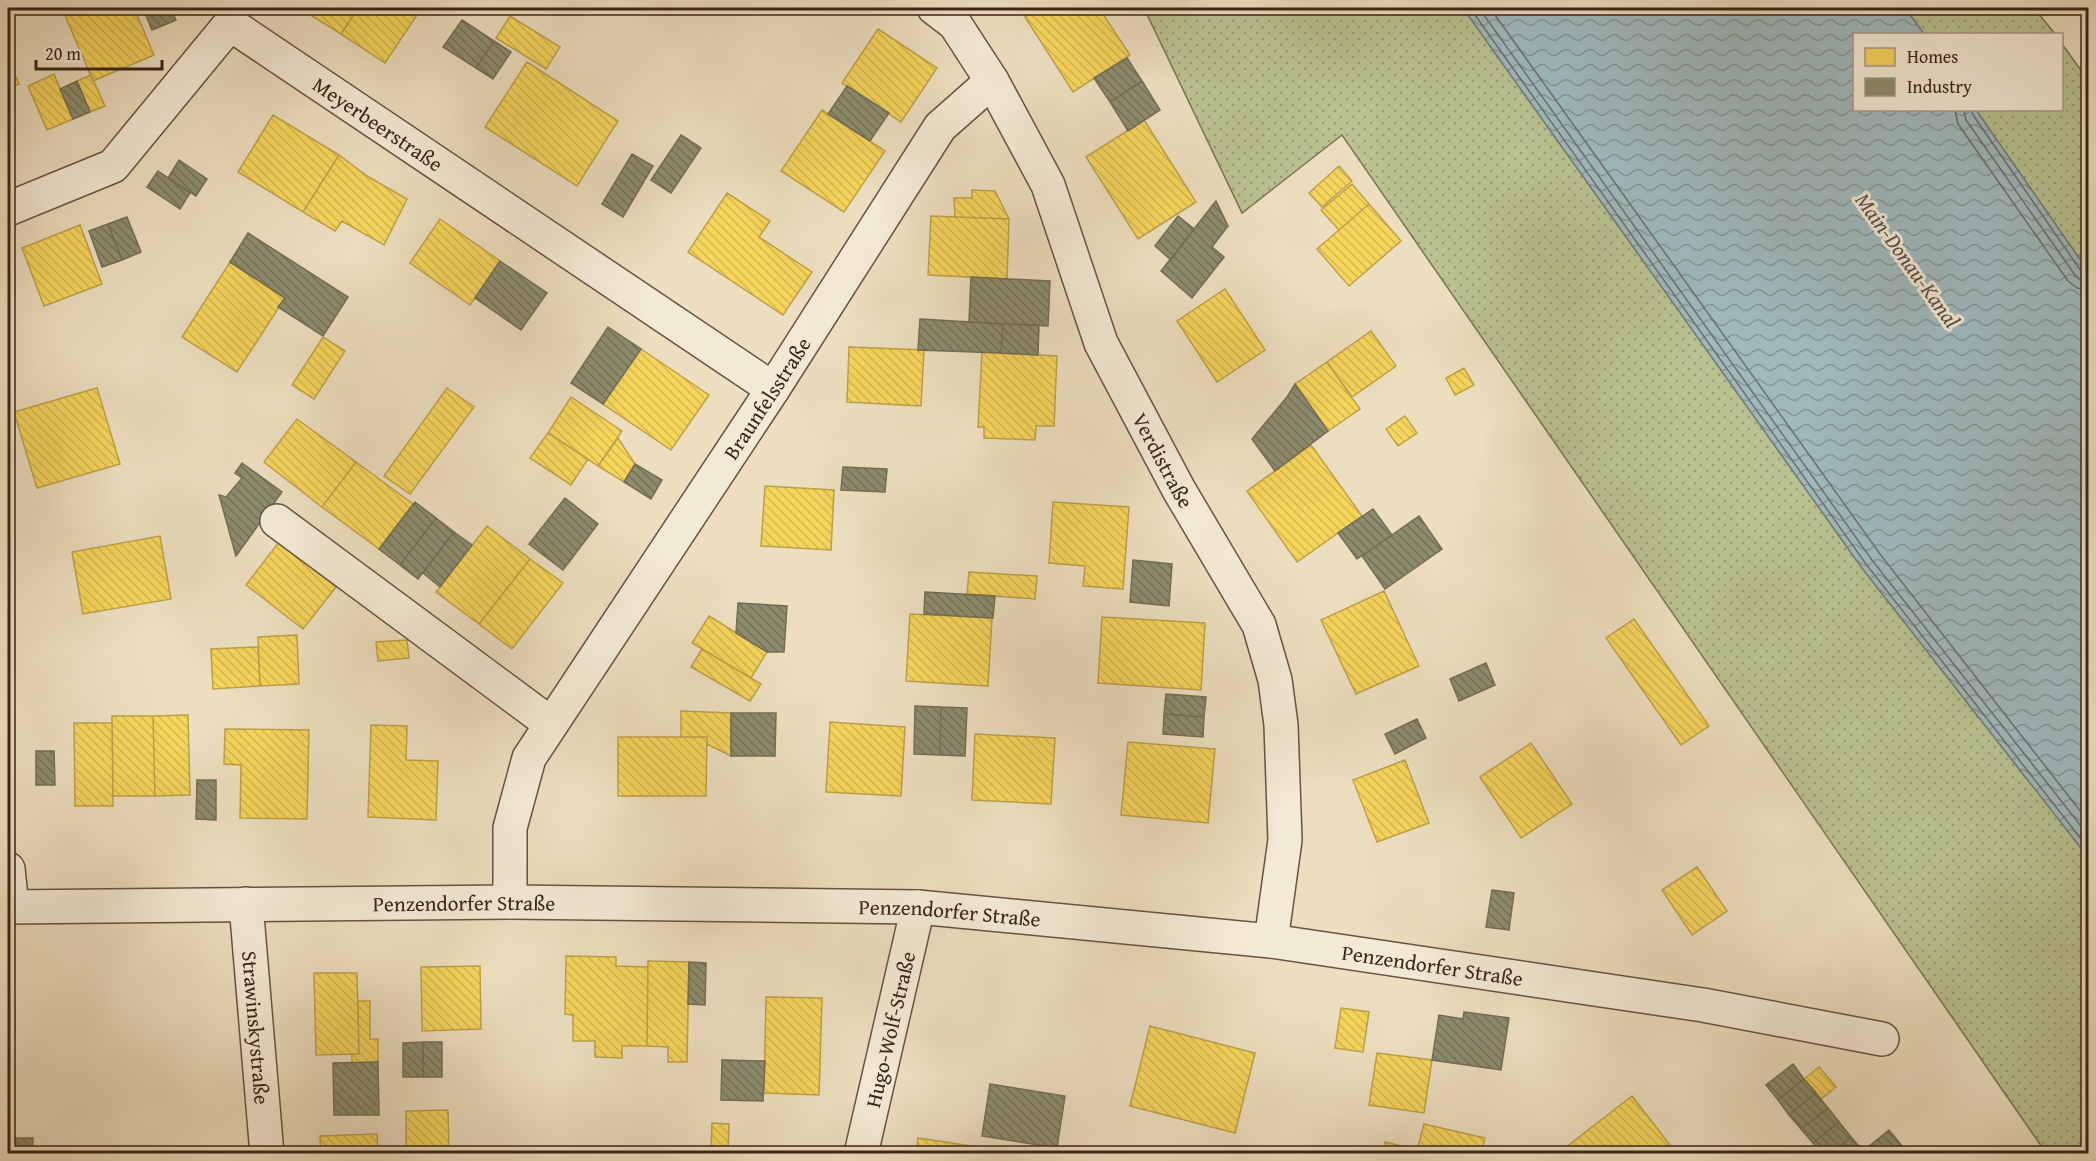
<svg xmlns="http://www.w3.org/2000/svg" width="2096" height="1161" font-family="'Gentium Book Plus',serif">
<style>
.grass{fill:url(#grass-dots);stroke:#797354;stroke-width:1.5}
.water{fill:url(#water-waves);stroke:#767e7b;stroke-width:1.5}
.homes{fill:url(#homes-back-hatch);stroke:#bda048;stroke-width:1.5}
.industry{fill:url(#industry-back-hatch);stroke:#736d54;stroke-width:1.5}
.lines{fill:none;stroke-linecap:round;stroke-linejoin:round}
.shore{stroke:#6c6f6a;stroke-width:1.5}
.street-casing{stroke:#665342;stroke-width:36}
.street{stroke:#f3ead5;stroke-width:33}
.labels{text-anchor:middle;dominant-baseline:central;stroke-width:6;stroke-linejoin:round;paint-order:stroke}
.street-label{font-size:21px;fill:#392518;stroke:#f3ead5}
.water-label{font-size:22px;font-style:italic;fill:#58514a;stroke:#f3ead5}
</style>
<defs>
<pattern id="grass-dots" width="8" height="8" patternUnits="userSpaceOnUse" patternTransform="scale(1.5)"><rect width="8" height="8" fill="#b9c191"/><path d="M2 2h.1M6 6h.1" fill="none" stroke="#979d75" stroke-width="1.8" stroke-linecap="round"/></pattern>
<pattern id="water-waves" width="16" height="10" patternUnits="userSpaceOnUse" patternTransform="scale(1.5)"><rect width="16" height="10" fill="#9fb9bd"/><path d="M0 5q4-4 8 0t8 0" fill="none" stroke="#839699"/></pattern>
<pattern id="homes-back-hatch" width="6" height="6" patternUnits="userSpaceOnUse" patternTransform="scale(1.5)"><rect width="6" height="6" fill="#f6d55c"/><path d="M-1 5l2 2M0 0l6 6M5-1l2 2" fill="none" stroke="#d4b74f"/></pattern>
<pattern id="industry-back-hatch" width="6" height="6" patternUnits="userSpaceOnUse" patternTransform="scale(1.5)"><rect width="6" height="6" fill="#8c8c6e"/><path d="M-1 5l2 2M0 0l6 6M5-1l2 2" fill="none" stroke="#737259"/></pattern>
</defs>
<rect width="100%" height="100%" fill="#ecdebf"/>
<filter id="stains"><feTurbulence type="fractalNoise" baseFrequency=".00333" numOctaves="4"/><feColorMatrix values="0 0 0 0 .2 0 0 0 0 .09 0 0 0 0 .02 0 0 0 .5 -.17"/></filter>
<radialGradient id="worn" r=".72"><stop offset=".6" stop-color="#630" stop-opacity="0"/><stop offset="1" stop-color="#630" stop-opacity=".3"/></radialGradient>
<path class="grass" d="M 1144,8 L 1463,8 L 1862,568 L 2088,857 L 2088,1153 L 2046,1153 L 1342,135 L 1242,213 Z
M 1905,8 L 2034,8 L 2055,34 L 1924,34 Z
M 2062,44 L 2088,80 L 2088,271 L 1976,110 L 2062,110 Z"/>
<path class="water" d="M 1463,8 L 1905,8 L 1924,34 L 1854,34 L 1854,110 L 1976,110 L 2088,271 L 2088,857 L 1862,568 Z"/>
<path class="homes" d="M 62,8 L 134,8 L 154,55 L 93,81 Z
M 299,8 L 358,8 L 341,34 Z
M 358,8 L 419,8 L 421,9 L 385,63 L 341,34 Z
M 1039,8 L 1099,8 L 1130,55 L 1073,92 L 1025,17 Z
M 510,16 L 560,47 L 546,69 L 496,38 Z
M 878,29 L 937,68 L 901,122 L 842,83 Z
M 8,59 L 19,84 L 8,88 Z
M 527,62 L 618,121 L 577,186 L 485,127 Z
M 54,74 L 73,119 L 47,130 L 28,86 Z
M 91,75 L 105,106 L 90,112 L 77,81 Z
M 822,110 L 885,151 L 844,212 L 781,171 Z
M 273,115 L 339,155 L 303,212 L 238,172 Z
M 1144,120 L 1196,202 L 1138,239 L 1086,157 Z
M 339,155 L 367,176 L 407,199 L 384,245 L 342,221 L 335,231 L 303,212 Z
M 1339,166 L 1352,181 L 1322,207 L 1309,193 Z
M 1352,184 L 1369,204 L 1339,230 L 1321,210 Z
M 972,190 L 995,191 L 1009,219 L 955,217 L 954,198 L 972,198 Z
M 727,193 L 770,221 L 759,237 L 812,272 L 783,315 L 688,252 Z
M 1369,204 L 1401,241 L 1349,286 L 1317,249 Z
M 931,216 L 1009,219 L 1007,279 L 928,275 Z
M 440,219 L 500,261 L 470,305 L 410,263 Z
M 80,225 L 102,284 L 44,306 L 22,248 Z
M 230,262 L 285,298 L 237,372 L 182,337 Z
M 1225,289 L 1265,350 L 1217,382 L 1177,321 Z
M 1371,331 L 1396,366 L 1352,397 L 1327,362 Z
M 323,337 L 345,351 L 314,399 L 292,385 Z
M 849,347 L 924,350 L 921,406 L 847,402 Z
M 641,349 L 709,395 L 671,450 L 603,404 Z
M 982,352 L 1057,356 L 1054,426 L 1036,426 L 1035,440 L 984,438 L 984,427 L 978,427 Z
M 1327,362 L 1360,409 L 1328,431 L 1295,384 Z
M 1464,368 L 1474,385 L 1455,395 L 1446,378 Z
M 97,388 L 120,464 L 37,488 L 14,412 Z
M 447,388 L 474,407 L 410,494 L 384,476 Z
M 571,397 L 622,431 L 598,466 L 548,433 Z
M 1405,416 L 1417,433 L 1398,446 L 1386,429 Z
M 297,419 L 356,462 L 322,507 L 264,462 Z
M 548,433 L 588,459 L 571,485 L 530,458 Z
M 618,438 L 635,464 L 624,482 L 598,466 Z
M 1311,445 L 1362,516 L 1297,562 L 1247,491 Z
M 356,462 L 413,504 L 379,549 L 322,507 Z
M 765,486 L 834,490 L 831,550 L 761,546 Z
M 1053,502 L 1129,507 L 1123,589 L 1083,586 L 1085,566 L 1049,563 Z
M 487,526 L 530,559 L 479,624 L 436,592 Z
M 160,536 L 171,599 L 83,614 L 72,552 Z
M 279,542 L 336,587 L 303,629 L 246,585 Z
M 530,559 L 563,583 L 512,649 L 479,624 Z
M 969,572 L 1037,576 L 1035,599 L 967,594 Z
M 1384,591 L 1419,666 L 1356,694 L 1321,620 Z
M 910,614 L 992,618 L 988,686 L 906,681 Z
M 709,616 L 767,652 L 751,678 L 692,643 Z
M 1102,617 L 1205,623 L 1201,690 L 1098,683 Z
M 1634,619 L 1709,726 L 1681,745 L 1606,638 Z
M 297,635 L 299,684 L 260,686 L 258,637 Z
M 407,640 L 409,658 L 378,661 L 376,642 Z
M 258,647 L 260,686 L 213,689 L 211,649 Z
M 702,649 L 761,684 L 750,701 L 691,667 Z
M 681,711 L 731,713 L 731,756 L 707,744 L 707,737 L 681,737 Z
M 188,715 L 190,795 L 155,796 L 153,716 Z
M 112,716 L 153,716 L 155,796 L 113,796 Z
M 830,722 L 905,727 L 901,796 L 826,792 Z
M 74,723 L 112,723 L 113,806 L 75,806 Z
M 371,725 L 407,726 L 406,760 L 438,761 L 436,820 L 368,817 Z
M 225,729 L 309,730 L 307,819 L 240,818 L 241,765 L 224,764 Z
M 975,734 L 1055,738 L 1051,804 L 972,800 Z
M 618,737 L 707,737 L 706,796 L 618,796 Z
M 1128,742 L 1215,749 L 1208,823 L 1121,815 Z
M 1531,743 L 1572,804 L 1521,838 L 1480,777 Z
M 1405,760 L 1429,823 L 1377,842 L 1353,780 Z
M 1697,867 L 1727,911 L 1692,935 L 1662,890 Z
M 566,956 L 616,957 L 616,966 L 648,967 L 647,1046 L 622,1046 L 622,1058 L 595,1057 L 595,1041 L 573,1041 L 573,1015 L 565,1014 Z
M 648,961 L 689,962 L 687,1062 L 668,1062 L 668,1047 L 647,1046 Z
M 480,966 L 481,1029 L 422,1031 L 421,967 Z
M 314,973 L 357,973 L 359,1054 L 316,1055 Z
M 8,976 L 14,976 L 15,1034 L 8,1034 Z
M 766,997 L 822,998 L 819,1095 L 764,1093 Z
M 358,1001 L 370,1001 L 370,1039 L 378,1039 L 378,1062 L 352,1063 L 352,1054 L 359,1054 Z
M 1341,1008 L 1369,1012 L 1363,1052 L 1335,1048 Z
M 1150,1026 L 1255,1053 L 1235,1133 L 1130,1106 Z
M 1377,1053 L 1432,1060 L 1424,1113 L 1369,1105 Z
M 1819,1067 L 1836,1087 L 1821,1099 L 1804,1079 Z
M 1632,1096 L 1677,1154 L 1569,1154 L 1565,1148 Z
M 448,1110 L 449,1154 L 406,1154 L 406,1111 Z
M 712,1123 L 729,1124 L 728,1154 L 711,1154 Z
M 1424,1124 L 1485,1138 L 1481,1154 L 1382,1154 L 1385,1142 L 1417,1150 Z
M 377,1134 L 378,1154 L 321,1154 L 320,1136 Z
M 918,1138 L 984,1148 L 983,1154 L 916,1154 Z"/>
<path class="industry" d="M 143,8 L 170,8 L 176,20 L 152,30 Z
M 462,20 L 494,41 L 476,68 L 443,47 Z
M 494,41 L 511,52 L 493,79 L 476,68 Z
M 1127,58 L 1142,81 L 1110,102 L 1094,78 Z
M 77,81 L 90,112 L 73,119 L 60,89 Z
M 1142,81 L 1160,110 L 1128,131 L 1110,102 Z
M 847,86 L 889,113 L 870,141 L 828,114 Z
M 681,135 L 701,148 L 671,193 L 651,180 Z
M 632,154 L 653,166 L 623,217 L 602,204 Z
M 179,160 L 207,179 L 196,196 L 168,178 Z
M 158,171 L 190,193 L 180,209 L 147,187 Z
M 1216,201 L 1228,226 L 1212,247 L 1224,257 L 1192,298 L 1161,271 Z
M 1178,216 L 1194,229 L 1171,260 L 1155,246 Z
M 127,217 L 141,252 L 122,260 L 108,224 Z
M 108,224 L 122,260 L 102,267 L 89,231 Z
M 248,233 L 348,297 L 323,336 L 278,307 L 285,298 L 230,262 Z
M 500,261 L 547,293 L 521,330 L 475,298 Z
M 971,277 L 1050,281 L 1048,326 L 969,322 Z
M 920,319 L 1003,324 L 1001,353 L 918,350 Z
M 1003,324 L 1039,325 L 1038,355 L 1001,353 Z
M 608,327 L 641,349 L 603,404 L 571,383 Z
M 1295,384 L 1328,431 L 1275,471 L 1252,439 L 1287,397 Z
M 242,463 L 282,492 L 236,556 L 219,495 L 226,497 L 242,478 L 235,473 Z
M 635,464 L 662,480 L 651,499 L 624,482 Z
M 843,467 L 887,469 L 885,492 L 841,490 Z
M 565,498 L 598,524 L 563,570 L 529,544 Z
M 415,502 L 436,518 L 400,565 L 379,549 Z
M 1373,509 L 1392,535 L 1357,559 L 1338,533 Z
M 1419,516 L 1442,549 L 1385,589 L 1362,556 Z
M 436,518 L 454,532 L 418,579 L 400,565 Z
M 454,532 L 472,545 L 440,587 L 423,573 Z
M 1133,560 L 1172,564 L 1169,606 L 1130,602 Z
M 925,592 L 995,596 L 993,618 L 924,614 Z
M 738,603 L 787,606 L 784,652 L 767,652 L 736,633 Z
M 1486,663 L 1495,685 L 1459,701 L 1450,679 Z
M 1166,694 L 1206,697 L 1204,717 L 1164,714 Z
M 915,706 L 941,707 L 940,755 L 914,754 Z
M 941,707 L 967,708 L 965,756 L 940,755 Z
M 731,713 L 776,713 L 775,756 L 731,756 Z
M 1164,714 L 1204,717 L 1203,737 L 1163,734 Z
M 1417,719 L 1426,738 L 1395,754 L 1385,734 Z
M 36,751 L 54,751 L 55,785 L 36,785 Z
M 197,780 L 216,780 L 216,820 L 196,819 Z
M 1492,890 L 1514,893 L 1509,930 L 1486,927 Z
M 689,962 L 706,963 L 705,1005 L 688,1004 Z
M 1464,1012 L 1509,1018 L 1501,1070 L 1432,1060 L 1439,1015 L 1463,1019 Z
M 423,1042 L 423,1077 L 403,1077 L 403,1043 Z
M 423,1042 L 442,1042 L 442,1077 L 423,1077 Z
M 722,1060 L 765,1061 L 763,1101 L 721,1100 Z
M 378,1062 L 379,1115 L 334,1115 L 333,1063 Z
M 1793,1064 L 1804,1079 L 1778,1100 L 1766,1085 Z
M 1804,1079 L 1816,1093 L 1789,1115 L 1778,1100 Z
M 990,1084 L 1065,1096 L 1057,1148 L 982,1136 Z
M 1816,1093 L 1828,1108 L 1801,1129 L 1789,1115 Z
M 1828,1108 L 1839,1122 L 1813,1143 L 1801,1129 Z
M 1839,1122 L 1851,1137 L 1830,1154 L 1821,1154 L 1813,1143 Z
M 1889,1130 L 1901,1145 L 1890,1154 L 1864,1154 L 1863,1151 Z
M 1851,1137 L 1863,1151 L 1860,1154 L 1830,1154 Z
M 8,1138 L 16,1138 L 16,1154 L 8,1154 Z
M 16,1138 L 33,1138 L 32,1154 L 16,1154 Z
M 1901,1145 L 1908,1154 L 1890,1154 Z
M 148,1146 L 149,1154 L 83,1154 L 83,1149 Z"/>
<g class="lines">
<path class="shore" d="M 1470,8 L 1866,564 L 2088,848
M 1479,8 L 1872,560 L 2088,835
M 1490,8 L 1880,554 L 2088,821
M 1955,110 L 1958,124 L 2068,281 L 2077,288 L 2088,290
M 1964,110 L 1966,120 L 2075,275 L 2081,280 L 2088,281
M 1971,110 L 1973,115 L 2081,271 L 2088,274"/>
<g class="street-casing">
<g id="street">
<path id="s1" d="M 934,8 L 955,24 L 992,81 L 1048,185 L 1101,343 L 1179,490 L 1259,625 L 1275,680 L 1281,725 L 1285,840 L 1271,941"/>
<path id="s2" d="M 8,209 L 113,166 L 230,24 L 773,389"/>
<path d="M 277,521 L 551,724"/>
<path d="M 8,869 L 12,907"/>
<path id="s3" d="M 510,902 L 510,828 L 529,758 L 773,389 L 940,127 L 992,81"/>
<path id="s4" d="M 246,904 L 267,1154"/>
<path id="s5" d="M 8,907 L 510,902 L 918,907 L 1271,941 L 1703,1005 L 1882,1039"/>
<path id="s6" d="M 861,1154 L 918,907"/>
</g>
</g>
<use href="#street" class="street"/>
</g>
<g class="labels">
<g class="street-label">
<text stroke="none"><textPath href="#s2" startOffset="476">Meyerbeerstraße</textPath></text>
<text stroke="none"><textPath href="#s3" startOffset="578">Braunfelsstraße</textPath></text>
<text stroke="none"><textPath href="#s1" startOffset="512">Verdistraße</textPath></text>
<text stroke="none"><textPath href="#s5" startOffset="456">Penzendorfer Straße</textPath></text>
<text stroke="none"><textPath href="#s5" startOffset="942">Penzendorfer Straße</textPath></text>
<text stroke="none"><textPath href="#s5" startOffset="1428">Penzendorfer Straße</textPath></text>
<text stroke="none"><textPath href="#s4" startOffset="124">Strawinskystraße</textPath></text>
<text stroke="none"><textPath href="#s6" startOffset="128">Hugo-Wolf-Straße</textPath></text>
</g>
<g class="water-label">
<text transform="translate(1908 260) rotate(54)">Main-Donau-Kanal</text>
</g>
</g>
<rect width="2096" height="1161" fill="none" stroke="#ecdebf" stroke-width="30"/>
<rect x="9" y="9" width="2078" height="1143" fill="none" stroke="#392518" stroke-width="3"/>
<rect x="15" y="15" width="2066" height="1131" fill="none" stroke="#392518" stroke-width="1.5"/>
<rect x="1853" y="33" width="210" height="78" fill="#f3ead5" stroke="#a99b89" stroke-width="1.5"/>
<rect x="1865" y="48" width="30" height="18" fill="#f6d55c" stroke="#a99b89" stroke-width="1.5"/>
<text x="1907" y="63" font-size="18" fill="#392518">Homes</text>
<rect x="1865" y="78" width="30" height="18" fill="#8c8c6e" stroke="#a99b89" stroke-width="1.5"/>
<text x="1907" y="93" font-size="18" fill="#392518">Industry</text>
<path d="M36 60v9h126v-9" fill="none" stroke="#392518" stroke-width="3"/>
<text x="45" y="60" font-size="18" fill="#392518" stroke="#f3ead5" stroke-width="4.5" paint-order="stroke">20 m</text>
<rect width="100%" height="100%" filter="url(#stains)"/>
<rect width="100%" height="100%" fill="url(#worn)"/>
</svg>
